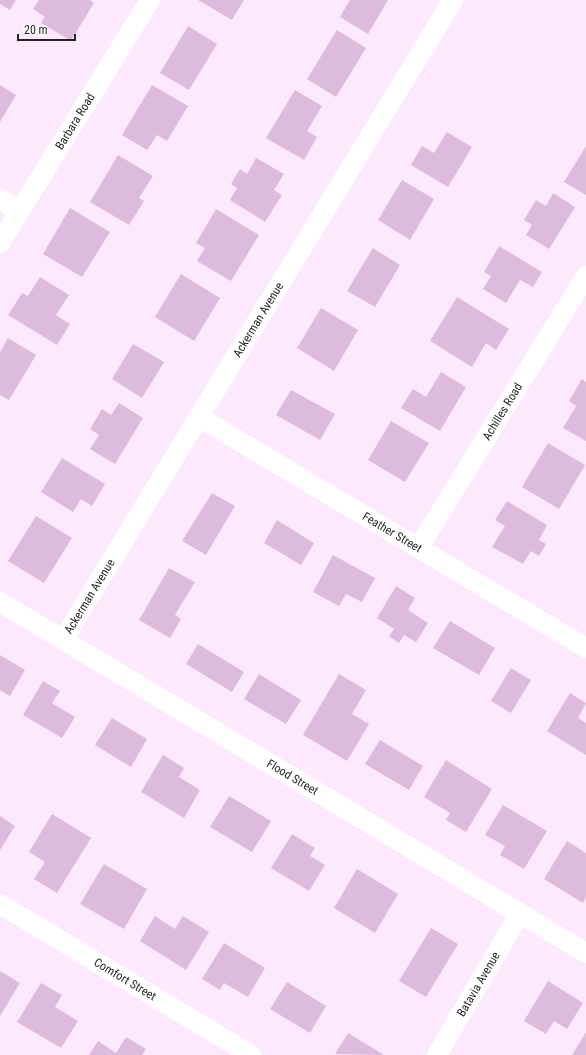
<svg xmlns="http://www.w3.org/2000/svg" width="586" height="1055" font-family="'Roboto Condensed',sans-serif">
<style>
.building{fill:#ddbbdc}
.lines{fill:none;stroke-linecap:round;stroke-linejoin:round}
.minor{stroke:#fff;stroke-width:20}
.labels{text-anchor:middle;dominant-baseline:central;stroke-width:3;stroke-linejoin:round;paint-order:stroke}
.street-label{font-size:12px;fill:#251e25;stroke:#fff}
</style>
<rect width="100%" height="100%" fill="#fde9fd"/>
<path class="building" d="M 0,0 L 16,0 L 10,10 L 0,4 Z
M 39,0 L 90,0 L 94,3 L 71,41 L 41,23 L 45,17 L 33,9 Z
M 198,0 L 244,0 L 232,20 Z
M 350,0 L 388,0 L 368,34 L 340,17 Z
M 188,26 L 217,44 L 189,90 L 160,73 Z
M 337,30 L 366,48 L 336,97 L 307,79 Z
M 0,85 L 16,95 L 0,122 Z
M 152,85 L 188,106 L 167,141 L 157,135 L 147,150 L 122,135 Z
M 295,90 L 322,106 L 307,131 L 317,137 L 304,160 L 266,138 Z
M 447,132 L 472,147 L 448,187 L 411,165 L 422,146 L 434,153 Z
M 586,146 L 586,195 L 564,182 Z
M 118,155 L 153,176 L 139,198 L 144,201 L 129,225 L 90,202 Z
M 256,158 L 284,174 L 274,190 L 282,195 L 265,222 L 230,200 L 237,188 L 231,184 L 240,169 L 247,174 Z
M 402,180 L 434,199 L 410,240 L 378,220 Z
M 553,193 L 575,207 L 549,249 L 526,235 L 532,225 L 524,220 L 536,200 L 546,206 Z
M 70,208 L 110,232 L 82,277 L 43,254 Z
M 216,209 L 259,235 L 231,281 L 197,261 L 205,248 L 196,243 Z
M 499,246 L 542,272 L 533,287 L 520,280 L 506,303 L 483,289 L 491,276 L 484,272 Z
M 373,248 L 400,265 L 375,307 L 347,291 Z
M 181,274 L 220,298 L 194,341 L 155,317 Z
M 40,277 L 69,295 L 56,315 L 70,324 L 57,345 L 8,315 L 22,293 L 28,296 Z
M 457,297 L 509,329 L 496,350 L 486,343 L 472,367 L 430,341 Z
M 321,308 L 358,330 L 334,371 L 297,348 Z
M 8,338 L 36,355 L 9,400 L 0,395 L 0,352 Z
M 133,344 L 164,362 L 142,398 L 112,379 Z
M 441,372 L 466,387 L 440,431 L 401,408 L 413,389 L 426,397 Z
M 582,379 L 586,382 L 586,441 L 563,428 L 576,406 L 569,401 Z
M 291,390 L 335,414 L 320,440 L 276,415 Z
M 119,403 L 143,418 L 115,464 L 90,449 L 99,435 L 90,429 L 102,409 L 111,415 Z
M 391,421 L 429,443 L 405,482 L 368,460 Z
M 548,443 L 585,465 L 559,509 L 522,487 Z
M 62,458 L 105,484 L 92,506 L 81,499 L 73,512 L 41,492 Z
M 212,493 L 235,506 L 206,555 L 182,541 Z
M 507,501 L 547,525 L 539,540 L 546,544 L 539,556 L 531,551 L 523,564 L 492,547 L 505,526 L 495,520 Z
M 36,516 L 72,538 L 44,583 L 8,561 Z
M 277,520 L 314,543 L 301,565 L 264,543 Z
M 333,555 L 375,578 L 362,602 L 346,594 L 339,606 L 313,592 Z
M 169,568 L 195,582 L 175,615 L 181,619 L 170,638 L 139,620 Z
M 396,586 L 415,598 L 408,610 L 428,623 L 416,642 L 404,635 L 399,643 L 389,636 L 394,629 L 377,618 Z
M 450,621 L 495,648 L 479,675 L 433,648 Z
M 198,644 L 244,672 L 232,692 L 186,664 Z
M 0,655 L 25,670 L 10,696 L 0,690 Z
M 511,668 L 531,680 L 511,713 L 491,701 Z
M 259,674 L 301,700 L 286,724 L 244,699 Z
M 339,674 L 366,690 L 352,714 L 369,724 L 347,761 L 303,735 Z
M 43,681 L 60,691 L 52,703 L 75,717 L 62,738 L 23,715 Z
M 570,693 L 586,703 L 578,718 L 586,723 L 586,755 L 547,731 Z
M 112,718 L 147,739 L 131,767 L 95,745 Z
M 380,740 L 423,766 L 409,790 L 365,764 Z
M 163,755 L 184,768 L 179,777 L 200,790 L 184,818 L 141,792 Z
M 446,760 L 492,789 L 466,832 L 446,820 L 450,813 L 424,797 Z
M 229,796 L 271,821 L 252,852 L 210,827 Z
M 503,805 L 547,831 L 524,869 L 500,855 L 505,846 L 485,835 Z
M 52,814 L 91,838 L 57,893 L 34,879 L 45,862 L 29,852 Z
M 0,816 L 15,826 L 0,850 Z
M 292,834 L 315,848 L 310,856 L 325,865 L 309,891 L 271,868 Z
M 567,841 L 586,853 L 586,897 L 583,903 L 544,879 Z
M 104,864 L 147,889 L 124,929 L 80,904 Z
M 357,869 L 398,894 L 375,933 L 334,908 Z
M 155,916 L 175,929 L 183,916 L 209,932 L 186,970 L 140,941 Z
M 431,928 L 458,944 L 426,997 L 399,981 Z
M 224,943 L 265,968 L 248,997 L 224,983 L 220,990 L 202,979 Z
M 0,971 L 20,983 L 0,1016 Z
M 548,981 L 583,1003 L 567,1029 L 554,1021 L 546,1034 L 524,1021 Z
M 287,982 L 326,1006 L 310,1033 L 270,1009 Z
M 41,983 L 62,995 L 55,1007 L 78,1021 L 61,1048 L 17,1022 Z
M 586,1032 L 586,1055 L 572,1055 Z
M 348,1033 L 384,1055 L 335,1054 Z
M 126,1037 L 146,1049 L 142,1055 L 89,1055 L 98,1041 L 116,1053 Z"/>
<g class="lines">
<g class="minor">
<path d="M 0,199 L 19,211"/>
<path id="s1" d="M 0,243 L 150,0"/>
<path id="s2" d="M 199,417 L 586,648"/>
<path id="s3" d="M 419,547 L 586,276"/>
<path id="s4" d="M 0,602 L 586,953"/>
<path id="s5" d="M 63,640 L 453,0"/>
<path id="s6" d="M 0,904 L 251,1055"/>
<path id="s7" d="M 437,1055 L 520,913"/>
</g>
</g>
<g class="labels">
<g class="street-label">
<text stroke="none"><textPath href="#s1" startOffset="143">Barbara Road</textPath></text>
<text stroke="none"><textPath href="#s5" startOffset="375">Ackerman Avenue</textPath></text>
<text stroke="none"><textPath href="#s3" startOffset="159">Achilles Road</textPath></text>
<text stroke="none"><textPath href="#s2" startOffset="225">Feather Street</textPath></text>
<text stroke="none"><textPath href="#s5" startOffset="51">Ackerman Avenue</textPath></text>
<text stroke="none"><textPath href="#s4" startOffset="341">Flood Street</textPath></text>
<text stroke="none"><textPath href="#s6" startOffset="146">Comfort Street</textPath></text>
<text stroke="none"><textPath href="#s7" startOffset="82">Batavia Avenue</textPath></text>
</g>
</g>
<path d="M18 34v6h57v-6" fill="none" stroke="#251e25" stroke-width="2"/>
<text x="24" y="34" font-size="12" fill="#251e25" stroke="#ffffff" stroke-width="3" paint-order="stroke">20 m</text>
</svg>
